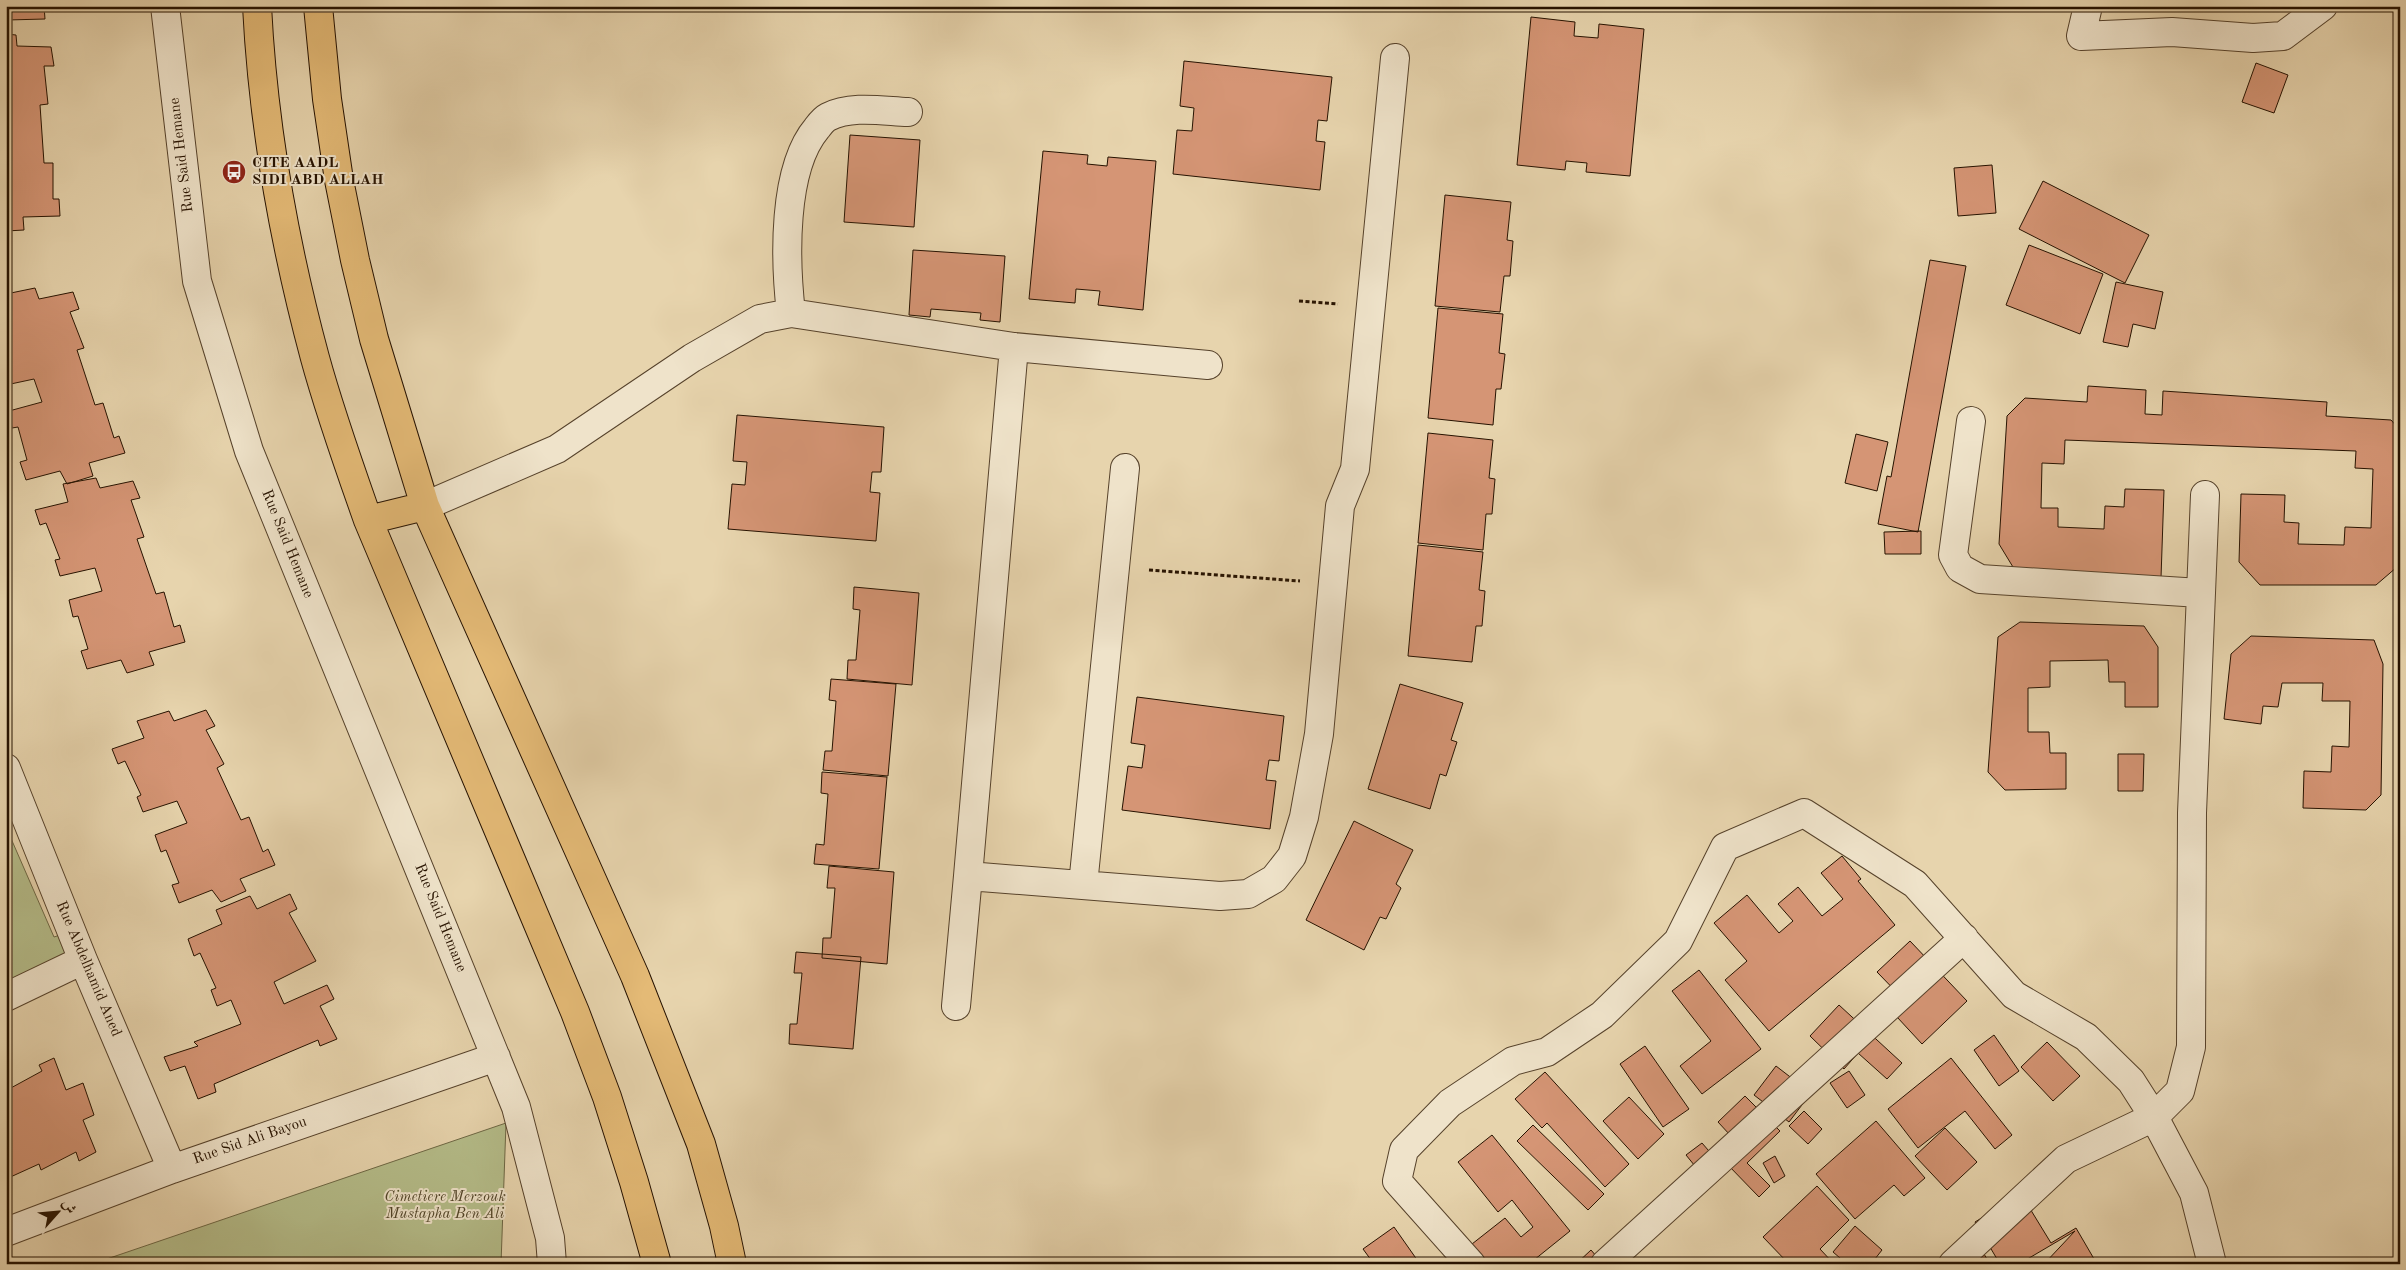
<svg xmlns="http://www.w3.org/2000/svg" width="2406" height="1270" font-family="'Old Standard TT',Amiri,serif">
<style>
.green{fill:#b5bd8a;stroke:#6e6845}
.building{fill:#d59575;stroke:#261200}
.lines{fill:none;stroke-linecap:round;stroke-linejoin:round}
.minor-casing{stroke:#56422b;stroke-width:30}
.major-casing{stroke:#261200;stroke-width:30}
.path{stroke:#261200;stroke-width:3;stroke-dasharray:4 2.5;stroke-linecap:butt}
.minor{stroke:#efe3ca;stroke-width:28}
.major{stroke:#e4ba76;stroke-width:28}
.labels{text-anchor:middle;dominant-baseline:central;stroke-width:4;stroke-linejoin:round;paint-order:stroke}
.street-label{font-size:15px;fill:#261200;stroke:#efe3ca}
.poi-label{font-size:15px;font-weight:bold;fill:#261200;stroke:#efe3ca;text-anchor:start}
.park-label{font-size:15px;font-style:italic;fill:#514529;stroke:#efe3ca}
</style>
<rect width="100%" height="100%" fill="#e7d4ad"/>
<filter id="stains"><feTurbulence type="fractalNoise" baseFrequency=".004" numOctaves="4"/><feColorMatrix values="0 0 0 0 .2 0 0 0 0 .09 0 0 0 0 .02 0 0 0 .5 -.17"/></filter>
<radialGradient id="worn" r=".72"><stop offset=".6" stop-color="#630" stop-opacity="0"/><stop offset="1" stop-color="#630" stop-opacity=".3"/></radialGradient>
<path class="green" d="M 6,827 L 54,937 L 66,933 L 74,953 L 6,984 Z
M 506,1123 L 501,1264 L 97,1264 L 98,1262 Z"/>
<path class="building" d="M 6,6 L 44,6 L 45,19 L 7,20 L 9,33 L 6,33 Z
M 1531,17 L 1575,22 L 1574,36 L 1598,38 L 1599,24 L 1644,29 L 1630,176 L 1586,172 L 1587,163 L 1566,161 L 1565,170 L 1517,165 Z
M 6,34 L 16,35 L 17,46 L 51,47 L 54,66 L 44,66 L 48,104 L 40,105 L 44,163 L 53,163 L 53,199 L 59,199 L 60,216 L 23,217 L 24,230 L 6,231 Z
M 1184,61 L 1332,77 L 1327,121 L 1318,120 L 1316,141 L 1325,142 L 1320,190 L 1173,174 L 1177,130 L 1192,131 L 1194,108 L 1180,106 Z
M 2256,63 L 2288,75 L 2274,113 L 2242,102 Z
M 850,135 L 920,140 L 914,227 L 844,222 Z
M 1043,151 L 1088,155 L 1087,164 L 1107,166 L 1108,157 L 1156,161 L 1143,310 L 1098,305 L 1100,291 L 1076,289 L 1075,303 L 1029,299 Z
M 1992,165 L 1996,213 L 1958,216 L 1954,168 Z
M 2043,181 L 2149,235 L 2125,283 L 2019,229 Z
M 1445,195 L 1511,202 L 1507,240 L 1513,241 L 1510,276 L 1504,276 L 1500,312 L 1435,306 Z
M 2029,245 L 2103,274 L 2080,334 L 2006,305 Z
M 913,250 L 1005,256 L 1000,322 L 980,320 L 981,313 L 931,309 L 930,317 L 909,315 Z
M 1930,260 L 1966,266 L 1918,532 L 1878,524 L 1887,476 L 1891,477 Z
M 2116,282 L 2163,292 L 2155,329 L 2133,324 L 2128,347 L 2103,342 Z
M 35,288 L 39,299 L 73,292 L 79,309 L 70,312 L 84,348 L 77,350 L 95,405 L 103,403 L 114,438 L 119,436 L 125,453 L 89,463 L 93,476 L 67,484 L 60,471 L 26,480 L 20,462 L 27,460 L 18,427 L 12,428 L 9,411 L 42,402 L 34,379 L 6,385 L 6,294 Z
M 1438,308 L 1503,314 L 1499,353 L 1505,354 L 1501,389 L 1496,389 L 1493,425 L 1428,418 Z
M 2088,386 L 2146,390 L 2145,414 L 2162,415 L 2163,391 L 2327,402 L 2326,416 L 2391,420 L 2400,430 L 2400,521 L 2397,567 L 2376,585 L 2260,585 L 2239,562 L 2241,494 L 2285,495 L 2284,522 L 2299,523 L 2298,544 L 2344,545 L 2345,527 L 2371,528 L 2373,469 L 2355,468 L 2356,451 L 2065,440 L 2064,464 L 2042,463 L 2041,508 L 2058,508 L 2058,527 L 2104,529 L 2105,506 L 2124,507 L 2125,489 L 2164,490 L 2161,578 L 2016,572 L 1999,544 L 2007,416 L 2025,398 L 2087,402 Z
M 737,415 L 884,427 L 881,472 L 872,472 L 870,492 L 880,493 L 876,541 L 728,529 L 732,484 L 745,485 L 747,462 L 733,461 Z
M 1428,433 L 1493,440 L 1489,478 L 1495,479 L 1492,514 L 1486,514 L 1483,550 L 1418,543 Z
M 1856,434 L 1888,442 L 1877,491 L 1845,483 Z
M 96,478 L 100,488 L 133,481 L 140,498 L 131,500 L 144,537 L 137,539 L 156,594 L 164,592 L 174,627 L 180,625 L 185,642 L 149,652 L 154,665 L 127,673 L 121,660 L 87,669 L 81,651 L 88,649 L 78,616 L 73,617 L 69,600 L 102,591 L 95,568 L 60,576 L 55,560 L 60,559 L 46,523 L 40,525 L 35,510 L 68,502 L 63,484 Z
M 1921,531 L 1921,554 L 1885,554 L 1884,532 Z
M 1418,545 L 1483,552 L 1479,590 L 1485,591 L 1482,626 L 1476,626 L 1472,662 L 1408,656 Z
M 854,587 L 919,593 L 912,685 L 847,679 L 848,660 L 856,660 L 860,610 L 853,609 Z
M 2020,622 L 2144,626 L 2158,647 L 2158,707 L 2125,707 L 2125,682 L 2109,682 L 2108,660 L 2050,661 L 2050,687 L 2028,688 L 2028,732 L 2049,732 L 2050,753 L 2066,753 L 2066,789 L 2005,790 L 1988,772 L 1998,637 Z
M 2251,636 L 2374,640 L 2383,664 L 2381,795 L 2366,810 L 2303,808 L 2304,771 L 2331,772 L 2332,746 L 2349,747 L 2350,701 L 2322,701 L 2323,683 L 2282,683 L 2278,707 L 2263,706 L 2261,724 L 2224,719 L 2231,654 Z
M 831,679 L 896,684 L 888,776 L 823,770 L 825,751 L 832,751 L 836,701 L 829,700 Z
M 1400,684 L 1463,703 L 1451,740 L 1457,742 L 1446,776 L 1440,774 L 1430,809 L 1368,789 Z
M 1137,697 L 1284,716 L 1279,761 L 1269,760 L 1266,780 L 1276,781 L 1270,829 L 1122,810 L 1128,766 L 1142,768 L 1145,745 L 1131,743 Z
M 206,710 L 215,726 L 206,730 L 224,764 L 217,768 L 241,820 L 249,817 L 263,852 L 268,849 L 275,865 L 240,879 L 246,891 L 221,902 L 212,890 L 179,903 L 172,885 L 179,883 L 166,850 L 161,852 L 155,835 L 187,823 L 177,801 L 143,812 L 137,797 L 141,795 L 125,761 L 118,764 L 112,749 L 144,738 L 137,721 L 169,711 L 174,721 Z
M 2118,754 L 2144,754 L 2143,791 L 2118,791 Z
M 822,772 L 887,777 L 879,869 L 814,864 L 816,844 L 824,845 L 828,794 L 821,793 Z
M 1354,821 L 1413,850 L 1396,884 L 1401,888 L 1386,919 L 1380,917 L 1364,950 L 1306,920 Z
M 1842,856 L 1861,879 L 1858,881 L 1895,925 L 1769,1031 L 1725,980 L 1747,961 L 1714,923 L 1747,895 L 1779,933 L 1793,921 L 1778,904 L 1798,887 L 1822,916 L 1843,899 L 1821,873 Z
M 829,866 L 894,872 L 887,964 L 822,958 L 823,938 L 831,938 L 835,888 L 827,888 Z
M 290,894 L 297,909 L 289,913 L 316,961 L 274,982 L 284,1004 L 327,985 L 334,999 L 320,1006 L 337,1039 L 320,1046 L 318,1040 L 214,1084 L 216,1092 L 198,1099 L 185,1066 L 170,1071 L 164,1057 L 198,1046 L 194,1042 L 241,1024 L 231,1000 L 217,1006 L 211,990 L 216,988 L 200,953 L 194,956 L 188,939 L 222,924 L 216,910 L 250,896 L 257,909 Z
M 1910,941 L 1967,1001 L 1922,1044 L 1897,1017 L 1909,1005 L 1877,972 Z
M 796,952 L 861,957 L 853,1049 L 789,1044 L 790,1024 L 797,1024 L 802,973 L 794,973 Z
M 1699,970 L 1761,1049 L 1702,1094 L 1680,1066 L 1711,1041 L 1672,991 Z
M 1839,1005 L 1902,1063 L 1887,1079 L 1858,1053 L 1844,1069 L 1810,1036 Z
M 1994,1035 L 2019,1071 L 1999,1086 L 1974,1050 Z
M 2047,1042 L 2080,1076 L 2053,1101 L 2021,1067 Z
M 1645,1046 L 1689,1109 L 1663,1127 L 1620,1064 Z
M 54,1058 L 66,1090 L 83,1083 L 94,1115 L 83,1120 L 96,1152 L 79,1161 L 76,1152 L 41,1170 L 39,1164 L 6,1179 L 6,1085 L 9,1089 L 42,1071 L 39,1065 Z
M 1951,1058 L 2012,1135 L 1995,1149 L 1965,1111 L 1918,1148 L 1888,1109 Z
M 1776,1066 L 1811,1093 L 1789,1122 L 1754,1095 Z
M 1849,1071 L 1865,1095 L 1847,1108 L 1830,1083 Z
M 1545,1072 L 1629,1164 L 1605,1187 L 1547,1123 L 1542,1128 L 1515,1099 Z
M 1745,1096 L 1780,1131 L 1747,1163 L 1770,1186 L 1759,1197 L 1727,1164 L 1743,1149 L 1718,1122 Z
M 1629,1097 L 1664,1134 L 1638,1159 L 1603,1121 Z
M 1804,1111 L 1822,1129 L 1808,1144 L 1789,1126 Z
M 1876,1121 L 1925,1178 L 1904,1196 L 1894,1185 L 1855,1219 L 1816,1174 Z
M 1533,1125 L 1604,1194 L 1588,1210 L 1517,1141 Z
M 1945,1128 L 1977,1162 L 1947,1190 L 1915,1156 Z
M 1492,1135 L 1570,1231 L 1529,1264 L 1488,1264 L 1472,1244 L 1505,1218 L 1521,1237 L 1533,1227 L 1512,1200 L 1498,1212 L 1458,1162 Z
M 1702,1143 L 1715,1158 L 1699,1171 L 1686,1155 Z
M 1775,1156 L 1785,1176 L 1774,1183 L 1763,1163 Z
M 1817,1186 L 1849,1220 L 1820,1249 L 1834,1264 L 1789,1264 L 1763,1237 Z
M 2021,1194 L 2051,1243 L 2076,1228 L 2097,1264 L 2044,1264 L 2075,1231 L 2019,1264 L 2000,1264 L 1975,1222 Z
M 1855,1226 L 1882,1250 L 1871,1264 L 1847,1264 L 1833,1252 Z
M 1394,1227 L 1420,1264 L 1374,1264 L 1363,1249 Z
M 1981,1249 L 1990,1264 L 1956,1264 Z
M 1591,1250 L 1603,1264 L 1576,1264 Z"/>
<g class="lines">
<g class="minor-casing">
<path id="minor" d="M 165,6 L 197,281 L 249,451 L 516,1107 L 550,1238 L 552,1264
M 2088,6 L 2081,36 L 2172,32 L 2253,38 L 2283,36 L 2323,6
M 791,313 C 785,261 782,169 817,128 C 820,124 824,119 828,117 C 851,105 883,111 908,112
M 1014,347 L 1208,365
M 1971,421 L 1953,555 L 1960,568 L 1980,579 L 2200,593
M 425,506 L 557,449 L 692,358 L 760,319 L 791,313 L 1014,347 L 968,876 L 1220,896 L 1248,894 L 1274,879 L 1292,856 L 1304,817 L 1319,734 L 1340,506 L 1355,469 L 1395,58
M 6,768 L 83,960 L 172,1169
M 1083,885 L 1125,468
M 6,997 L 83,960
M 956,1006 L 968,876
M 6,1232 L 172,1169 L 496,1057
M 1471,1264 L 1397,1181 L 1404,1150 L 1450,1103 L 1513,1061 L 1547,1052 L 1602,1015 L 1678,941 L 1725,847 L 1804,813 L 1915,884 L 2014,995 L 2086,1037 L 2131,1081 L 2154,1117 L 2194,1193 L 2212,1264
M 1605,1264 L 1964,938
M 1953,1264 L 2066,1159 L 2154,1117 L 2180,1091 L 2191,1047 L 2192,813 L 2205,495"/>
</g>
<g class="major-casing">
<path id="major" d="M 257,6 C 263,125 284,243 315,358 C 330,413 349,466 368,520 L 575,1012 L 607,1097 L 634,1182 L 657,1264
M 318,6 L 327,99 L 339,180 L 355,260 L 374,339 L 425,506 L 635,976 L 701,1144 L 724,1226 L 732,1264
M 368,520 L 425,506"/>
</g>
<path class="path" d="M 1299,301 L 1338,304
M 1149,570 L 1300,581"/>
<use href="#minor" class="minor"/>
<use href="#major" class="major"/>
</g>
<defs>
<g id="bus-disc" transform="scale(1.25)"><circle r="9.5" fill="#8f2418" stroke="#efe3ca"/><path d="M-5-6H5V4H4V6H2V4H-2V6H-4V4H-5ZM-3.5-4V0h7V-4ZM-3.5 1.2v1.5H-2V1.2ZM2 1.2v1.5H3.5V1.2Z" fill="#fff"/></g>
</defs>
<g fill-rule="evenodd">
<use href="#bus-disc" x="234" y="172"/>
</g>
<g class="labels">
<g class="street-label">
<text transform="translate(182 155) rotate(-97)">Rue Said Hemane</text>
<text transform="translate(287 544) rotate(68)">Rue Said Hemane</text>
<text transform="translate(440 918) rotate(68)">Rue Said Hemane</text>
<text transform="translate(88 969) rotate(67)">Rue Abdelhamid Aned</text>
<text transform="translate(250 1141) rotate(-19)">Rue Sid Ali Bayou</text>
</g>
<g class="poi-label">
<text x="252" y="163">CITE AADL<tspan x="252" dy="17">SIDI ABD ALLAH</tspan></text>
</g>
<g class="park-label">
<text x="445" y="1197">Cimetiere Merzouk<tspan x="445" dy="17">Mustapha Ben Ali</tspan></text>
</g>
</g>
<rect width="2406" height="1270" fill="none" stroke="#e7d4ad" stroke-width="25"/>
<rect x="8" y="8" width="2391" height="1255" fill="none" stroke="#261200" stroke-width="2.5"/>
<rect x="12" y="12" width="2381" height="1245" fill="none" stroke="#261200"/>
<g transform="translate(58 1212) rotate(63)" stroke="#efe3ca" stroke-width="4" paint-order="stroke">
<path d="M0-4L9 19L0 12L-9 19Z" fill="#261200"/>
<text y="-8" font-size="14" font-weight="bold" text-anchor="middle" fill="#261200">ش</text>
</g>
<rect width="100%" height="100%" filter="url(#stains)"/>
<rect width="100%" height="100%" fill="url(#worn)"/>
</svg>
